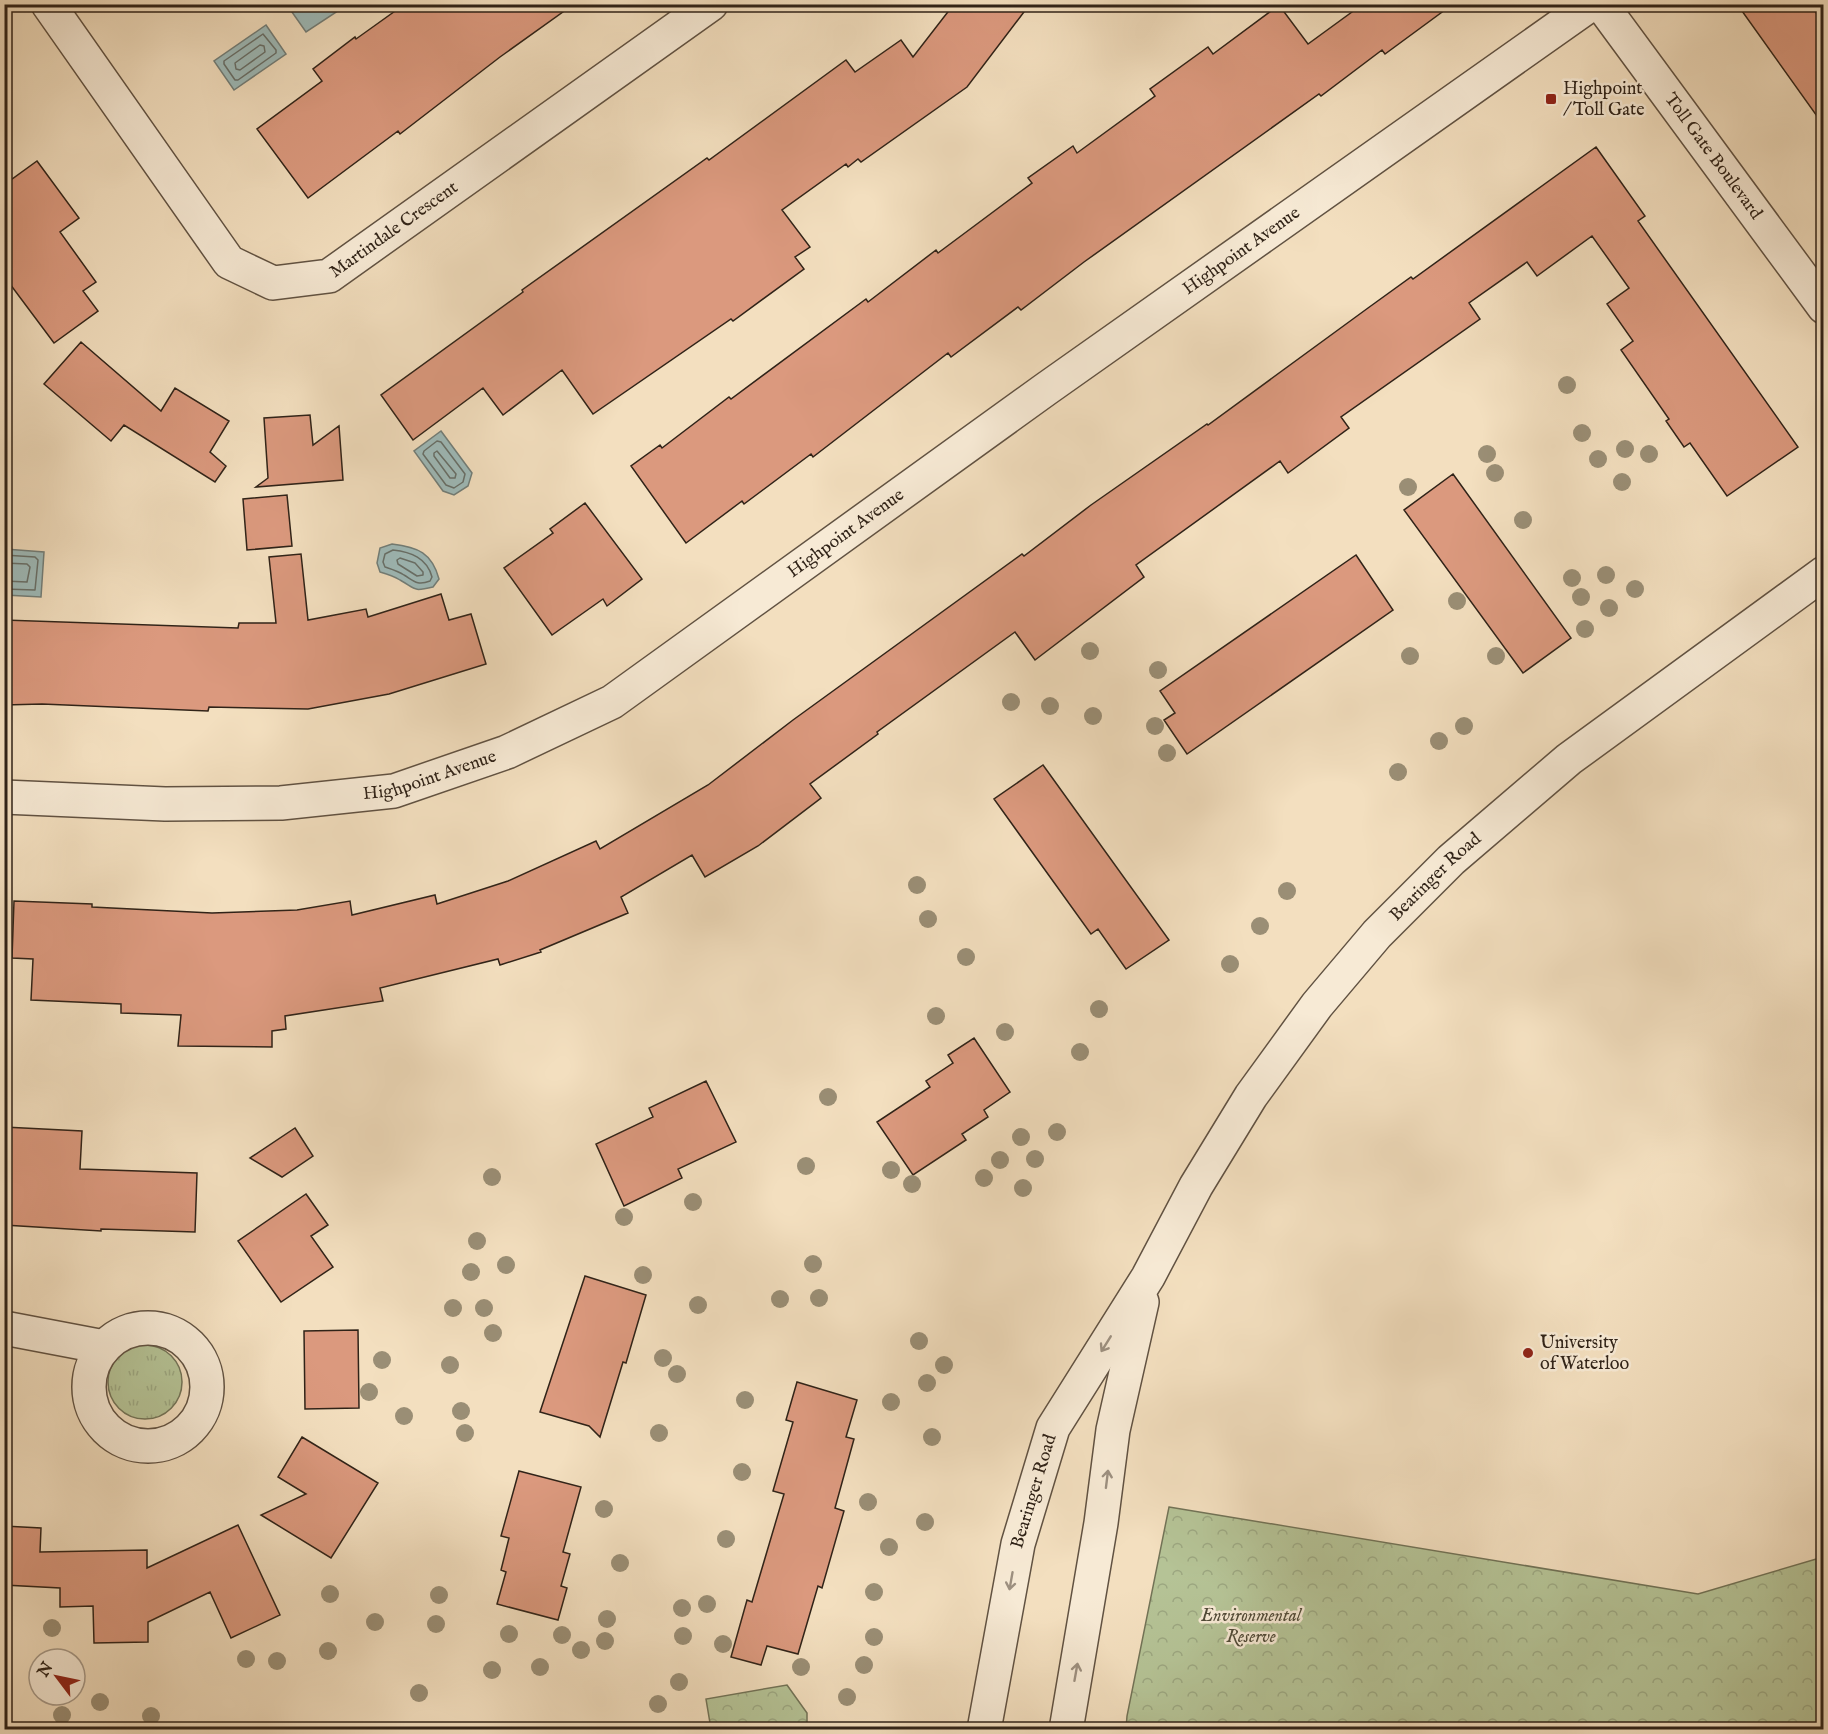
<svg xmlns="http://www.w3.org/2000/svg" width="1828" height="1734" font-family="'IM FELL English',serif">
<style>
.grass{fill:url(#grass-tufts);stroke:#727357;stroke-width:1.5}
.forest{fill:url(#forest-crowns);stroke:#727357;stroke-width:1.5}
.water{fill:#9ebbba;stroke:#727e79;stroke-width:1.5}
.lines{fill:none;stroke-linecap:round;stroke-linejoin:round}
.shore{stroke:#676f69;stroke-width:1.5}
.building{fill:#db997e;stroke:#302318;stroke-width:1.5}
.minor-casing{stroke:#615242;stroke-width:36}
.tertiary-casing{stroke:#615242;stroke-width:36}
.minor{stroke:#f7ead5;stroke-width:33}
.tertiary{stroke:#f7ead5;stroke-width:33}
.tree{fill:#9a8e75}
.oneway{stroke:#9d9080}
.poi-dot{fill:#8f2418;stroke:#f7ead5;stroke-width:2}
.labels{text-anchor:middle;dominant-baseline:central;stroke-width:5;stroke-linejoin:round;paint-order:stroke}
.poi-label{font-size:18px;fill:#302318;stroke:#f7ead5;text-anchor:start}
.street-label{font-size:18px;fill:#302318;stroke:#f7ead5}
.park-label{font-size:18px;font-style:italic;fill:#514b38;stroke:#f7ead5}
</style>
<defs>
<pattern id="grass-tufts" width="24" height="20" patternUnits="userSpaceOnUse" patternTransform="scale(1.5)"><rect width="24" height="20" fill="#b5c396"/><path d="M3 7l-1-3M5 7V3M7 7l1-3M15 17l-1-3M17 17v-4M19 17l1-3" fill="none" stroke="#9ca781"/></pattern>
<pattern id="forest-crowns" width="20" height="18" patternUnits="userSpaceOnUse" patternTransform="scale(1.5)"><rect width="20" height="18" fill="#b5c396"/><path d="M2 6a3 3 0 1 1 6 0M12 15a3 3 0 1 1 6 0" fill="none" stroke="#9ca781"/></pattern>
</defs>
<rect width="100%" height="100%" fill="#f3dfbf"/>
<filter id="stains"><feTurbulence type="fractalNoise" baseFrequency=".00333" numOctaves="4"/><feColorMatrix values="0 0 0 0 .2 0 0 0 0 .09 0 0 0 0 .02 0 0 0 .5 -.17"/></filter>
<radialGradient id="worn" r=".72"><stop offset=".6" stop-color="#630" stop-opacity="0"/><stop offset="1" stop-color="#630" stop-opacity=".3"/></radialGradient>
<path class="grass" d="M108 1382a37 37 0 1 1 74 0a37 37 0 1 1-74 0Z"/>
<path class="forest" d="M 1169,1507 L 1698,1594 L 1823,1557 L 1823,1729 L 1126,1729 L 1127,1716 Z
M 787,1685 L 807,1713 L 807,1729 L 711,1729 L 706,1699 Z"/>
<path class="water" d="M 287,5 L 287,4 L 347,5 L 306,32 Z
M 266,25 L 286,54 L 234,90 L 214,61 Z
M 441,431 L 472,473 L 468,486 L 454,495 L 443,491 L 414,451 Z
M 392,544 C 418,547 432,553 439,579 L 433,587 C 412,592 416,589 400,580 C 394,576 387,574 380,572 L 377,563 L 380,548 Z
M 5,549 L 44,552 L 41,597 L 5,595 Z"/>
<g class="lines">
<path class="shore" d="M 263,34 L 276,50 L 276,53 L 238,80 L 235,80 L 224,64 L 224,61 Z
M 260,45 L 264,46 L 265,52 L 240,70 L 236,69 L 235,63 Z
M 437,441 L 441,442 L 465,474 L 463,482 L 454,488 L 446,485 L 423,454 L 424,451 Z
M 437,451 L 456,474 L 455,478 L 450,478 L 434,456 L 434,453 Z
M 393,550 C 411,552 427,558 432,577 L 430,581 C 417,586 414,581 404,575 C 398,571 391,569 385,567 L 383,562 L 385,554 Z
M 4,555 L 35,557 L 38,560 L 35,590 L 4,589
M 400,558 L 415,563 L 423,572 L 423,575 L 417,576 L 398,564 L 397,560 Z
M 4,563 L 27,564 L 30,567 L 27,582 L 4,581"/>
</g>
<path class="building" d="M 405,4 L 574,4 L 500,57 L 400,134 L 398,131 L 308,198 L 257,129 L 322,81 L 313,69 L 355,37 L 356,39 Z
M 954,4 L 1030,4 L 967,87 L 861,162 L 858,159 L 848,167 L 846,164 L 782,210 L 810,247 L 795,257 L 804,269 L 733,321 L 731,319 L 593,414 L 562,370 L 503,415 L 483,388 L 413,440 L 381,395 L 523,292 L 522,290 L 707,158 L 709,160 L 846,60 L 855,72 L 901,40 L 913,57 Z
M 1363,4 L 1453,4 L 1385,54 L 1382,50 L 1321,96 L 1319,94 L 1084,262 L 1021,310 L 1018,307 L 951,357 L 948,353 L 813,457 L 811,454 L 744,504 L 742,501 L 686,543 L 631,466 L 660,445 L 662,448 L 729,397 L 731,399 L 866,299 L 868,302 L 936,250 L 938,253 L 1032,183 L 1028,178 L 1073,146 L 1077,153 L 1155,96 L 1150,89 L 1208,47 L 1213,54 L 1279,5 L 1308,44 Z
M 1737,4 L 1810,4 L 1824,24 L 1824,126 Z
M 1596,147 L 1645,216 L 1638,221 L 1798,447 L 1727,496 L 1690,443 L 1684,447 L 1666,421 L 1669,419 L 1621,350 L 1633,341 L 1607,304 L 1629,288 L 1592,236 L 1537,276 L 1527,262 L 1469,303 L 1480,319 L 1341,417 L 1349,428 L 1288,473 L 1280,461 L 1136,565 L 1144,577 L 1035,660 L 1015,632 L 877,732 L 878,734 L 810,784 L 821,798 L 758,846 L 705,877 L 692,855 L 621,897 L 628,913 L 540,950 L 541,952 L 500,965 L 498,959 L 380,988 L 383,1001 L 285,1016 L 286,1029 L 272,1031 L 272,1047 L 178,1046 L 181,1015 L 121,1013 L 121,1004 L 31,1000 L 33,959 L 12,958 L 14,901 L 92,904 L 92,907 L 212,913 L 297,910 L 350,901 L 352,915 L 435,895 L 437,904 L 508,881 L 596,841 L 600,849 L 708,785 L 793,720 L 1022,554 L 1024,556 L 1091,505 L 1207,424 L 1208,425 L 1368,308 L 1411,277 L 1413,279 Z
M 37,161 L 79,218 L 60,232 L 96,282 L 83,291 L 98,311 L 54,343 L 4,276 L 4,185 Z
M 81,342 L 161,411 L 175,388 L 229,421 L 210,452 L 226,466 L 215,482 L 124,425 L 111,441 L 44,384 Z
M 310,415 L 313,445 L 339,426 L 343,480 L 256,487 L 268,478 L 264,418 Z
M 1453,474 L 1571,638 L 1523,673 L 1404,510 Z
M 287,495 L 292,546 L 247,550 L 243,499 Z
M 585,503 L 642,579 L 607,606 L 603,599 L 552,635 L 504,568 L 553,533 L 550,529 Z
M 301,554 L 308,620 L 366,609 L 368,617 L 441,594 L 449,620 L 471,614 L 486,664 L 389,694 L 308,709 L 209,707 L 208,711 L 42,704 L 4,705 L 4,620 L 238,628 L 239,623 L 276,623 L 269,557 Z
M 1356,555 L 1393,610 L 1187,754 L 1164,720 L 1175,713 L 1160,691 Z
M 1043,765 L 1169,940 L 1126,969 L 1098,929 L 1091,934 L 994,799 Z
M 974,1038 L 1010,1092 L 984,1110 L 988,1117 L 962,1134 L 966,1140 L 913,1175 L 877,1122 L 930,1087 L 926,1081 L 953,1063 L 948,1055 Z
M 706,1081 L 736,1142 L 678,1169 L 682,1178 L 624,1206 L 596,1144 L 653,1117 L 649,1108 Z
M 4,1127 L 82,1131 L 80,1169 L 197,1173 L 195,1232 L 101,1229 L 101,1231 L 4,1225 Z
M 295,1128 L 313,1156 L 282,1177 L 250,1158 Z
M 306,1194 L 328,1225 L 311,1236 L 333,1267 L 281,1302 L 238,1241 Z
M 585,1276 L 646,1295 L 626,1363 L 623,1362 L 600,1437 L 589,1426 L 540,1412 Z
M 358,1330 L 359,1408 L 305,1409 L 304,1331 Z
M 797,1382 L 857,1400 L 846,1437 L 854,1439 L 835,1508 L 844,1511 L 822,1588 L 818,1586 L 798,1654 L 767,1646 L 761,1665 L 731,1657 L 747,1600 L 752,1602 L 784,1494 L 773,1491 L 793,1422 L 786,1420 Z
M 302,1437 L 378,1483 L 331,1558 L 261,1515 L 306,1494 L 278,1477 Z
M 519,1471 L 581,1487 L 563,1552 L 570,1554 L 561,1586 L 567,1588 L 558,1620 L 497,1604 L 506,1572 L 501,1570 L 509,1538 L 501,1536 Z
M 238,1525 L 280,1615 L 231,1638 L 210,1592 L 148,1622 L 148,1642 L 94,1643 L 93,1606 L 60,1607 L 60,1588 L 4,1585 L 4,1526 L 41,1528 L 40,1552 L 147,1550 L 147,1568 Z"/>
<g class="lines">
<g class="minor-casing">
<g id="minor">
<path id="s1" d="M 48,4 L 229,262 L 273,283 L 329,276 L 711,4"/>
<path id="s2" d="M 1601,4 L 1824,307"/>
<path id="s3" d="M 4,797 L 165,804 L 281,803 L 394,791 L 507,752 L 612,702 L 1046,389 L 1591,4"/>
<path d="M 4,1328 L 104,1347"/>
<circle cx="148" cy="1387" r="59"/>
</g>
</g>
<g class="tertiary-casing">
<g id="tertiary">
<path id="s4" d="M 984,1730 L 1018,1544 L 1053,1428 L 1148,1277 L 1196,1186 L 1251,1096 L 1317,1005 L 1377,934 L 1451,860 L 1569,759 L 1824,573"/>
<path d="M 1066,1730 L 1101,1523 L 1113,1430 L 1142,1302"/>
</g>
</g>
<use href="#minor" class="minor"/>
<use href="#tertiary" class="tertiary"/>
</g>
<g class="tree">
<circle cx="1567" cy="385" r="9"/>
<circle cx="1582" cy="433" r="9"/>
<circle cx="1625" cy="449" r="9"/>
<circle cx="1487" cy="454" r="9"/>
<circle cx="1649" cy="454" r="9"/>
<circle cx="1598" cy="459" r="9"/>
<circle cx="1495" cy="473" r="9"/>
<circle cx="1622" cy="482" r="9"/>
<circle cx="1408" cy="487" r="9"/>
<circle cx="1523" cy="520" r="9"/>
<circle cx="1606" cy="575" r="9"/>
<circle cx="1572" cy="578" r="9"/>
<circle cx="1635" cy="589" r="9"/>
<circle cx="1581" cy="597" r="9"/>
<circle cx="1457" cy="601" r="9"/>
<circle cx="1609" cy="608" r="9"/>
<circle cx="1585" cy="629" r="9"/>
<circle cx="1090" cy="651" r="9"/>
<circle cx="1410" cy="656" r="9"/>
<circle cx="1496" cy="656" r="9"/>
<circle cx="1158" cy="670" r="9"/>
<circle cx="1011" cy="702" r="9"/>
<circle cx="1050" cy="706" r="9"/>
<circle cx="1093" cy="716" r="9"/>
<circle cx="1155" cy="726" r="9"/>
<circle cx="1464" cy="726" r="9"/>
<circle cx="1439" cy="741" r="9"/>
<circle cx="1167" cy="753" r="9"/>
<circle cx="1398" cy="772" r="9"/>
<circle cx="917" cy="885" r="9"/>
<circle cx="1287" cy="891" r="9"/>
<circle cx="928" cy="919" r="9"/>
<circle cx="1260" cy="926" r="9"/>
<circle cx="966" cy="957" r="9"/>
<circle cx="1230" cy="964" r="9"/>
<circle cx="1099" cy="1009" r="9"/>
<circle cx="936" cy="1016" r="9"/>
<circle cx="1005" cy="1032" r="9"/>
<circle cx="1080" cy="1052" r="9"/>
<circle cx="828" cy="1097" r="9"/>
<circle cx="1057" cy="1132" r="9"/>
<circle cx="1021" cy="1137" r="9"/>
<circle cx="1035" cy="1159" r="9"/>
<circle cx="1000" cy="1160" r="9"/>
<circle cx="806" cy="1166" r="9"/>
<circle cx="891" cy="1170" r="9"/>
<circle cx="492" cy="1177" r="9"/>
<circle cx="984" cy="1178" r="9"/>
<circle cx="912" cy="1184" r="9"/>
<circle cx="1023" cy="1188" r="9"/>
<circle cx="693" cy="1202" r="9"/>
<circle cx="624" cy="1217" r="9"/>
<circle cx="477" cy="1241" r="9"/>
<circle cx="813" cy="1264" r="9"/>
<circle cx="506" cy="1265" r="9"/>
<circle cx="471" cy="1272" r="9"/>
<circle cx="643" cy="1275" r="9"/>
<circle cx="819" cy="1298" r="9"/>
<circle cx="780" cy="1299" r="9"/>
<circle cx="698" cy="1305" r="9"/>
<circle cx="453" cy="1308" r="9"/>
<circle cx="484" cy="1308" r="9"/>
<circle cx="493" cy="1333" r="9"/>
<circle cx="919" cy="1341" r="9"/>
<circle cx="663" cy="1358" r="9"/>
<circle cx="382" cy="1360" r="9"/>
<circle cx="450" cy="1365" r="9"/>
<circle cx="944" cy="1365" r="9"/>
<circle cx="677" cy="1374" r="9"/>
<circle cx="927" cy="1383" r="9"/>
<circle cx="369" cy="1392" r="9"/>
<circle cx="745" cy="1400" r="9"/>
<circle cx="891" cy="1402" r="9"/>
<circle cx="461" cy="1411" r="9"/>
<circle cx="404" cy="1416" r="9"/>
<circle cx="465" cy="1433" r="9"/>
<circle cx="659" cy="1433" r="9"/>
<circle cx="932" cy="1437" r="9"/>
<circle cx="742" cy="1472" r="9"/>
<circle cx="868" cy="1502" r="9"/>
<circle cx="604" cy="1509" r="9"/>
<circle cx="925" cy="1522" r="9"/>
<circle cx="726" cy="1539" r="9"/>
<circle cx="889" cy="1547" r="9"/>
<circle cx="620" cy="1563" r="9"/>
<circle cx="874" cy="1592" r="9"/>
<circle cx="330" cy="1594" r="9"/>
<circle cx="439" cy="1595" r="9"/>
<circle cx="707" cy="1604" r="9"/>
<circle cx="682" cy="1608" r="9"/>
<circle cx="607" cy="1619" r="9"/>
<circle cx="375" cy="1622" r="9"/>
<circle cx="436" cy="1624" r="9"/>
<circle cx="52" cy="1628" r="9"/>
<circle cx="509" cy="1634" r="9"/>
<circle cx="562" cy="1635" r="9"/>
<circle cx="683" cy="1636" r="9"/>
<circle cx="874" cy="1637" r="9"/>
<circle cx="605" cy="1641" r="9"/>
<circle cx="723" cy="1644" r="9"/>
<circle cx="581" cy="1650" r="9"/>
<circle cx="328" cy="1651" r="9"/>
<circle cx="246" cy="1659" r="9"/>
<circle cx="277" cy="1661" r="9"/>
<circle cx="864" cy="1665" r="9"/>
<circle cx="540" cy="1667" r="9"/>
<circle cx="801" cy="1667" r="9"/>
<circle cx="492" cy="1670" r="9"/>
<circle cx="679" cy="1682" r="9"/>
<circle cx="419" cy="1693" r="9"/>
<circle cx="847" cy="1697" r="9"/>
<circle cx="100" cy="1702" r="9"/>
<circle cx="658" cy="1704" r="9"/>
<circle cx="62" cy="1715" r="9"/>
<circle cx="151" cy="1716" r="9"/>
</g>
<defs><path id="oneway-shaft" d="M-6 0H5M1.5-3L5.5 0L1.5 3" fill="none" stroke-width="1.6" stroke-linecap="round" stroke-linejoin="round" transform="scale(1.5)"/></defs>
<g class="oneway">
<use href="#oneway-shaft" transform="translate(1106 1344) rotate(122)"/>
<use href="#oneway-shaft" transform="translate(1107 1479) rotate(-83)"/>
<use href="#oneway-shaft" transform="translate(1011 1581) rotate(100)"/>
<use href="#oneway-shaft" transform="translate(1076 1672) rotate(-80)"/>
</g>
<g class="poi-dot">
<rect x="1545" y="93" width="12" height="12" rx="3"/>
<circle cx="1528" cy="1353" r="6"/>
</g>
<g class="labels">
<g class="poi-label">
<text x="1563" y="89">Highpoint<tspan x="1563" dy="21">/ Toll Gate</tspan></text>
<text x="1540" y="1343">University<tspan x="1540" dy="21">of Waterloo</tspan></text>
</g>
<g class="street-label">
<text stroke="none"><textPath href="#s2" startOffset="189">Toll Gate Boulevard</textPath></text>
<text stroke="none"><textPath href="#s1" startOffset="500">Martindale Crescent</textPath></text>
<text stroke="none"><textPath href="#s3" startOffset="1401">Highpoint Avenue</textPath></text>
<text stroke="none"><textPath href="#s3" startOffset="915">Highpoint Avenue</textPath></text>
<text stroke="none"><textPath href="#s3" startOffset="429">Highpoint Avenue</textPath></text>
<text stroke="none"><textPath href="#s4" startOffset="984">Bearinger Road</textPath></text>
<text stroke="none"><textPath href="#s4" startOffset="244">Bearinger Road</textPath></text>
</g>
<g class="park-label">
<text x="1251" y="1616">Environmental<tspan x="1251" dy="21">Reserve</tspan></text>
</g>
</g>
<rect width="1828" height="1734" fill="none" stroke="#f3dfbf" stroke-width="24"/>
<rect x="6" y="6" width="1816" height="1722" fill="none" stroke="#302318" stroke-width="3"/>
<rect x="12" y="12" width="1804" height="1710" fill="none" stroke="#302318" stroke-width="1.5"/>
<g transform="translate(57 1677) rotate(302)"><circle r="28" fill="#f7ead5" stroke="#a79a89" stroke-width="1.5"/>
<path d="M0-4.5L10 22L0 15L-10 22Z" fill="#8f2418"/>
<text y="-9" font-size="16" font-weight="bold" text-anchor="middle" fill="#302318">N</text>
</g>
<rect width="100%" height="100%" filter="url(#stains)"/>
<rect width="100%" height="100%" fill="url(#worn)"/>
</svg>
